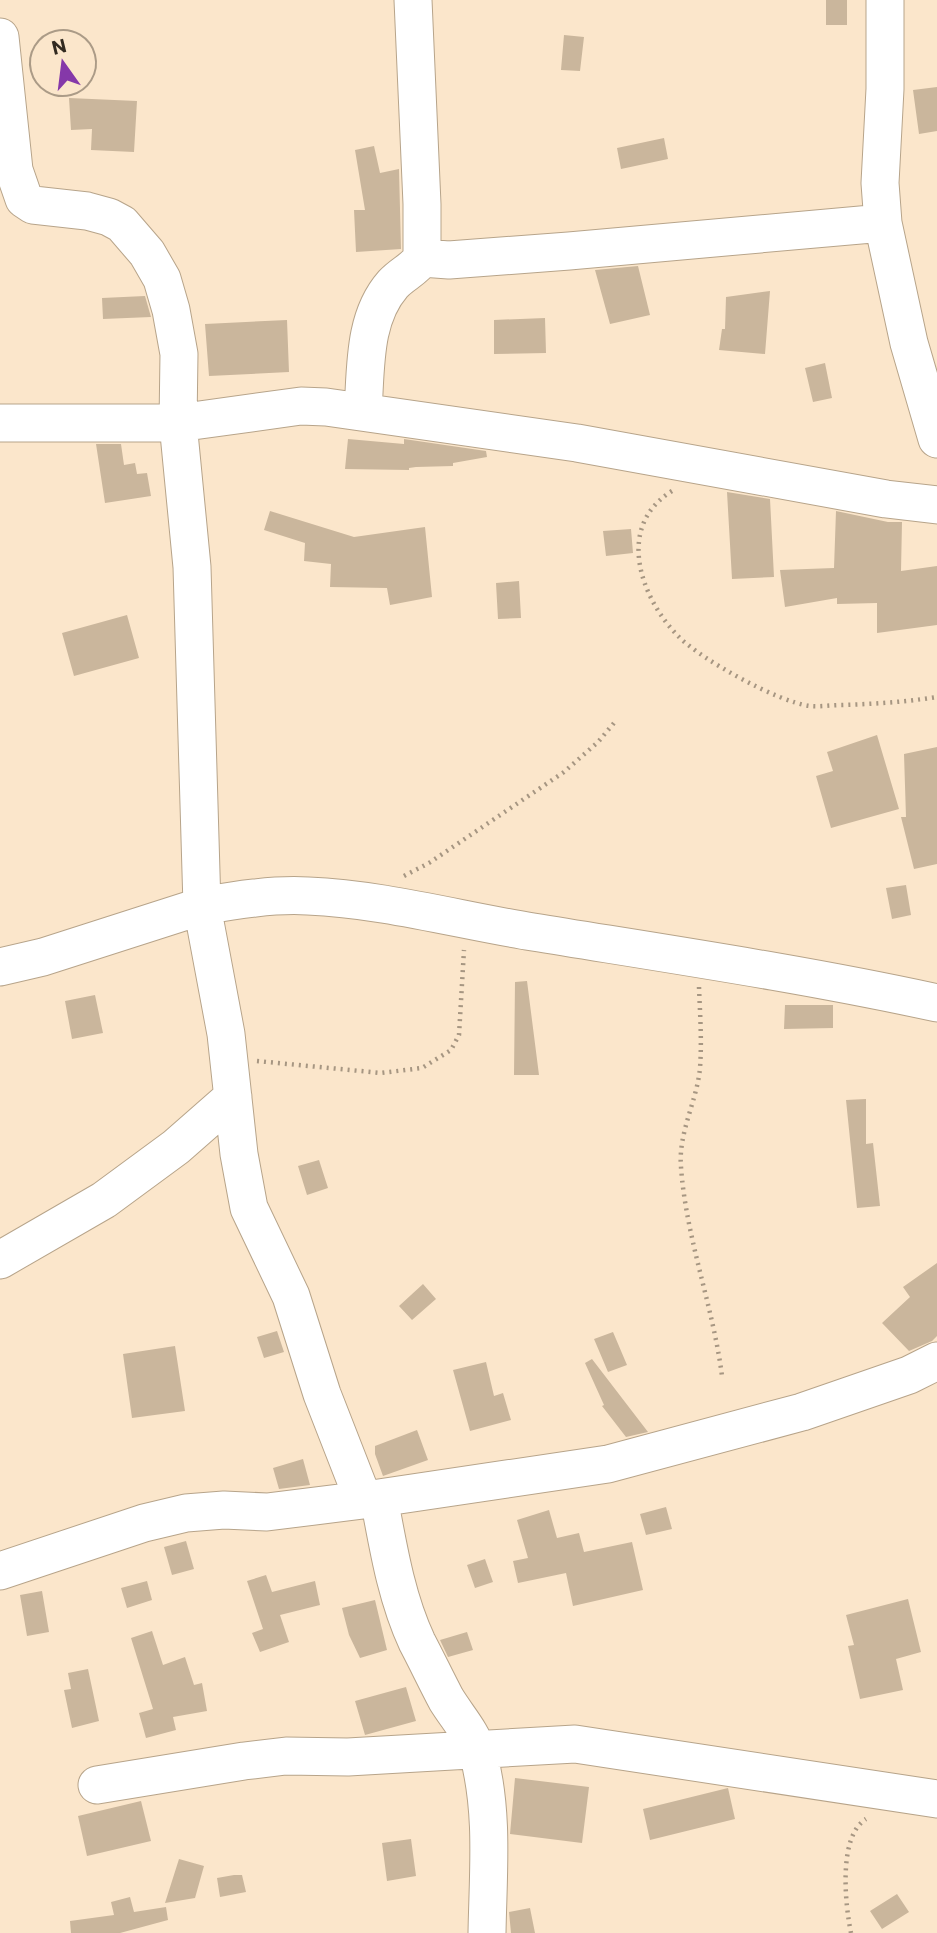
<svg xmlns="http://www.w3.org/2000/svg" width="937" height="1933" font-family="Commissioner,sans-serif">
<style>
.building{fill:#cab69c}
.lines{fill:none;stroke-linecap:round;stroke-linejoin:round}
.minor-casing{stroke:#b7a48a;stroke-width:39}
.path{stroke:#a69682;stroke-width:4.5;stroke-dasharray:2 5;stroke-linecap:butt}
.minor{stroke:#fff;stroke-width:37}
</style>
<rect width="100%" height="100%" fill="#fbe6cb"/>
<path class="building" d="M 826,0 L 847,0 L 847,25 L 826,25 Z
M 564,35 L 584,37 L 580,71 L 561,70 Z
M 937,87 L 937,131 L 919,134 L 913,90 Z
M 69,98 L 137,101 L 134,152 L 91,150 L 92,129 L 71,130 Z
M 664,138 L 668,159 L 621,169 L 617,148 Z
M 374,146 L 380,173 L 399,169 L 401,249 L 356,252 L 354,210 L 365,210 L 355,150 Z
M 638,266 L 650,315 L 610,324 L 595,270 Z
M 770,291 L 765,354 L 719,350 L 722,329 L 725,329 L 726,297 Z
M 145,296 L 151,317 L 103,319 L 102,298 Z
M 545,318 L 546,353 L 494,354 L 494,320 Z
M 287,320 L 289,372 L 209,376 L 205,324 Z
M 825,363 L 832,398 L 813,402 L 805,368 Z
M 348,439 L 404,444 L 404,439 L 486,451 L 487,457 L 453,463 L 453,466 L 416,467 L 409,468 L 409,470 L 345,469 Z
M 96,444 L 121,444 L 124,465 L 135,463 L 137,474 L 147,473 L 151,496 L 105,503 Z
M 727,492 L 770,499 L 774,577 L 732,579 Z
M 270,511 L 354,537 L 425,527 L 432,597 L 390,605 L 387,588 L 330,587 L 331,564 L 304,561 L 305,543 L 264,530 Z
M 836,511 L 888,522 L 902,522 L 901,571 L 937,566 L 937,625 L 877,633 L 877,603 L 837,604 L 837,598 L 785,607 L 780,570 L 834,568 Z
M 631,529 L 633,553 L 606,556 L 603,531 Z
M 519,581 L 521,618 L 498,619 L 496,583 Z
M 127,615 L 139,658 L 74,676 L 62,633 Z
M 877,735 L 899,809 L 831,828 L 816,776 L 833,771 L 827,752 Z
M 937,747 L 937,864 L 914,869 L 901,817 L 906,817 L 904,754 Z
M 906,885 L 911,915 L 892,919 L 886,888 Z
M 527,981 L 539,1075 L 514,1075 L 515,982 Z
M 95,995 L 103,1033 L 72,1039 L 65,1001 Z
M 785,1005 L 833,1005 L 833,1028 L 784,1029 Z
M 866,1099 L 866,1144 L 873,1143 L 880,1206 L 857,1208 L 846,1100 Z
M 319,1160 L 328,1188 L 307,1195 L 298,1166 Z
M 937,1263 L 937,1336 L 932,1341 L 909,1351 L 882,1323 L 910,1297 L 903,1287 Z
M 423,1284 L 436,1299 L 412,1320 L 399,1306 Z
M 277,1331 L 284,1352 L 264,1358 L 257,1337 Z
M 613,1332 L 627,1365 L 608,1372 L 594,1339 Z
M 175,1346 L 185,1411 L 132,1418 L 123,1354 Z
M 592,1359 L 648,1432 L 626,1437 L 602,1406 L 604,1405 L 585,1363 Z
M 486,1362 L 494,1396 L 503,1393 L 511,1420 L 470,1431 L 453,1370 Z
M 417,1430 L 428,1460 L 383,1476 L 375,1454 L 375,1446 Z
M 303,1459 L 310,1485 L 279,1489 L 273,1468 Z
M 666,1507 L 672,1529 L 646,1535 L 640,1514 Z
M 549,1510 L 557,1538 L 579,1533 L 584,1552 L 632,1542 L 643,1590 L 573,1606 L 566,1573 L 518,1583 L 513,1561 L 528,1558 L 517,1520 Z
M 186,1541 L 194,1569 L 172,1575 L 164,1547 Z
M 485,1559 L 493,1582 L 475,1588 L 467,1565 Z
M 266,1575 L 272,1592 L 315,1581 L 320,1605 L 280,1615 L 289,1642 L 260,1652 L 252,1633 L 263,1629 L 247,1581 Z
M 147,1581 L 152,1600 L 127,1608 L 121,1588 Z
M 42,1591 L 49,1632 L 27,1636 L 20,1595 Z
M 908,1599 L 921,1652 L 896,1659 L 903,1690 L 860,1699 L 848,1646 L 854,1645 L 846,1615 Z
M 375,1600 L 387,1650 L 360,1658 L 349,1635 L 342,1608 Z
M 152,1631 L 163,1665 L 185,1657 L 194,1685 L 202,1683 L 207,1711 L 173,1717 L 176,1730 L 146,1738 L 139,1713 L 153,1709 L 131,1638 Z
M 467,1632 L 473,1650 L 448,1657 L 440,1640 Z
M 88,1669 L 99,1721 L 72,1728 L 64,1690 L 71,1689 L 68,1673 Z
M 406,1687 L 416,1721 L 365,1735 L 355,1701 Z
M 515,1778 L 589,1787 L 582,1843 L 510,1834 Z
M 728,1788 L 735,1819 L 650,1840 L 643,1809 Z
M 141,1801 L 151,1841 L 87,1856 L 78,1816 Z
M 411,1839 L 416,1876 L 387,1881 L 382,1843 Z
M 179,1859 L 204,1866 L 195,1898 L 165,1903 Z
M 234,1875 L 242,1875 L 246,1892 L 220,1897 L 217,1878 Z
M 897,1894 L 909,1912 L 882,1929 L 870,1911 Z
M 130,1897 L 134,1912 L 166,1907 L 168,1920 L 120,1933 L 71,1933 L 70,1921 L 114,1915 L 111,1902 Z
M 530,1908 L 535,1933 L 511,1933 L 509,1912 Z"/>
<g class="lines">
<g class="minor-casing">
<path id="minor" d="M 885,0 L 885,89 L 880,183 L 883,223 L 909,343 L 937,439
M 0,37 L 14,170 L 24,199 L 33,205 L 87,211 L 109,217 L 122,224 L 147,253 L 162,279 L 171,310 L 179,354 L 178,423 L 192,567 L 202,906 L 226,1034 L 239,1154 L 249,1208 L 291,1296 L 322,1394 L 363,1499
M 422,258 L 449,260 L 569,251 L 883,223
M 363,411 C 366,368 363,318 393,284 C 402,274 415,269 422,258 L 422,204 L 413,0
M 0,423 L 178,423 L 301,406 L 326,407 L 577,443 L 886,499 L 937,505
M 0,967 L 43,957 L 202,906 C 236,900 273,894 308,896 C 383,899 459,920 533,932 C 668,954 804,974 937,1003
M 0,1260 L 104,1200 L 176,1147 L 233,1097
M 379,1498 C 388,1546 396,1597 417,1642 C 427,1661 436,1680 446,1699 C 457,1717 472,1733 478,1753 C 494,1812 488,1873 487,1933
M 0,1571 L 144,1523 L 186,1513 L 224,1510 L 267,1512 L 379,1498 L 608,1464 L 802,1412 L 909,1375 L 937,1361
M 97,1785 L 244,1761 L 286,1756 L 348,1757 L 575,1744 L 937,1799"/>
</g>
<path class="path" d="M 672,491 C 615,526 640,598 679,637 C 702,660 778,702 810,706 C 820,707 831,705 842,705 C 874,704 905,702 937,697
M 404,876 L 429,863 L 564,772 L 598,742 L 614,723
M 699,987 C 700,1014 702,1041 700,1068 C 697,1101 678,1133 681,1167 C 686,1238 713,1306 722,1376
M 257,1061 L 381,1073 L 422,1068 L 451,1050 L 459,1035 L 464,950
M 851,1933 C 845,1904 838,1836 866,1819"/>
<use href="#minor" class="minor"/>
</g>
<g transform="translate(63 63) rotate(346)"><circle r="33" fill="#fbe6cb" stroke="#ab9b87" stroke-width="2"/>
<path d="M0-5L12 26L0 18L-12 26Z" fill="#8538a9"/>
<text y="-10" font-size="19" font-weight="bold" text-anchor="middle" fill="#322a20">N</text>
</g>
</svg>
